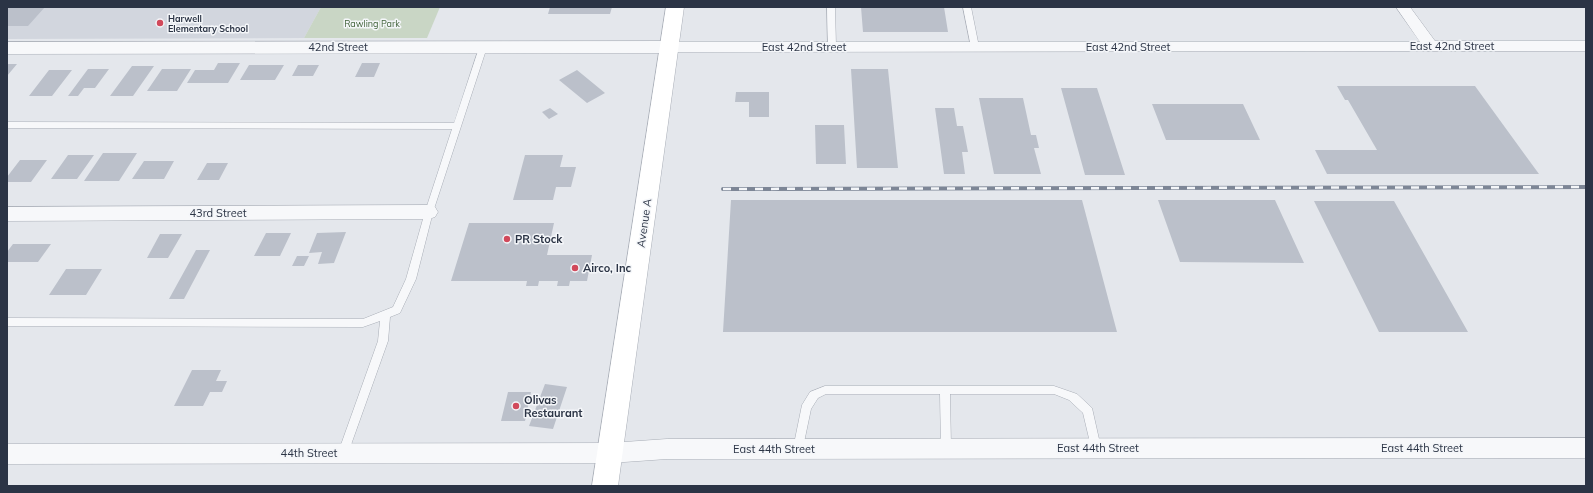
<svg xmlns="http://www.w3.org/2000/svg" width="1593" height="493" font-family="Mulish,sans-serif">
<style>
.built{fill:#d2d6de}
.green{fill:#c9d6c5}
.building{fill:#bbc0ca}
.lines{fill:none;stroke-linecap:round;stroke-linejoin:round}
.service-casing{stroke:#a9aeb7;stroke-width:1}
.minor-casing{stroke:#a9aeb7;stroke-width:1}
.tertiary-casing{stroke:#a9aeb7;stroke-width:1}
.secondary-casing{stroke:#a9aeb7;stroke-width:1}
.service{fill:#f7f8fa;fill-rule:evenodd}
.minor{fill:#f7f8fa;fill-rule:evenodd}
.tertiary{fill:#f7f8fa;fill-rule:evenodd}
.secondary{fill:#fff;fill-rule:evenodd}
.rail-casing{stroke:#7d8696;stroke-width:4}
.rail{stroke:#f4f6f9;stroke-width:2.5;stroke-dasharray:8;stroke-linecap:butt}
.poi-dot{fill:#d1495b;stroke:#f4f6f9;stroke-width:1.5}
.labels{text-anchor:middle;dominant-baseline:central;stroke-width:3;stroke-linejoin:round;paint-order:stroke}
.far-poi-label{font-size:9px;font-weight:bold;fill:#2b3445;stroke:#f4f6f9;text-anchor:start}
.far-park-label{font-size:9px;fill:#3f6138;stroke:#f4f6f9}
.street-label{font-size:11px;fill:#2b3445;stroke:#f4f6f9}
.poi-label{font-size:11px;font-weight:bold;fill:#2b3445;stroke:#f4f6f9;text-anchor:start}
</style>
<rect width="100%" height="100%" fill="#e4e7ec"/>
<path class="built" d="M 7,7 L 321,7 L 304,38 L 7,39 Z"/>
<path class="green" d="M 321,7 L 440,7 L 427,38 L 304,38 Z"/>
<path class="building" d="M 7,7 L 45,7 L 28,26 L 7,26 Z
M 550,7 L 612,7 L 610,14 L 548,14 Z
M 861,7 L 944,7 L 948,32 L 863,32 Z
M 218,63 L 240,63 L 228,83 L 187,83 L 195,70 L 214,70 Z
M 362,63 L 380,63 L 374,77 L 355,77 Z
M 7,64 L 17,64 L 7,76 Z
M 249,65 L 284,65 L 275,80 L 240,80 Z
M 298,65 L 319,65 L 313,76 L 292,76 Z
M 132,66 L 154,66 L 133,96 L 110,96 Z
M 88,69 L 109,69 L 95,88 L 84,88 L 78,96 L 68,96 Z
M 162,69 L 191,69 L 177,91 L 147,91 Z
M 851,69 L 888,69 L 898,168 L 857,168 Z
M 49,70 L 72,70 L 52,96 L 29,96 Z
M 577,70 L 605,93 L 587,103 L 559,80 Z
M 1337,86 L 1475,86 L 1539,174 L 1327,174 L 1315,150 L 1377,150 L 1348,100 L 1345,100 Z
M 1061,88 L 1097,88 L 1125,175 L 1085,175 Z
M 736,92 L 769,92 L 769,117 L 749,117 L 749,102 L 735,102 Z
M 979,98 L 1023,98 L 1031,135 L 1036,135 L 1039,148 L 1034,148 L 1041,174 L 994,174 Z
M 1152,104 L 1243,104 L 1260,140 L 1166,140 Z
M 550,108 L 558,114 L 549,119 L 542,112 Z
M 935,108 L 954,108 L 957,126 L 963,126 L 968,152 L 962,152 L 965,174 L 944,174 Z
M 815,125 L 844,125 L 846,164 L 816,164 Z
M 103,153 L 137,153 L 119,181 L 84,181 Z
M 68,155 L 94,155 L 77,179 L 51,179 Z
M 525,155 L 563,155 L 560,167 L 576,167 L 571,187 L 556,187 L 553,200 L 513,200 Z
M 20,160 L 47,160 L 31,182 L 7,182 L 7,177 Z
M 144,161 L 174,161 L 164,179 L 132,179 Z
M 207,163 L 228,163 L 219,180 L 197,180 Z
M 731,200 L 1082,200 L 1117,332 L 723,332 Z
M 1158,200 L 1275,200 L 1304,263 L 1180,262 Z
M 1314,201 L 1394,201 L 1468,332 L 1379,332 Z
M 469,223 L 554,223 L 547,255 L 592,255 L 587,281 L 570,281 L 569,286 L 557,286 L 558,281 L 539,281 L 538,286 L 526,286 L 527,281 L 451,281 Z
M 346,232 L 334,263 L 318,264 L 322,252 L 309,253 L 317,233 Z
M 266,233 L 291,233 L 280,256 L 254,256 Z
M 160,234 L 182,234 L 168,258 L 147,258 Z
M 13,244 L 51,244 L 38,262 L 7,262 L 7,252 Z
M 196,250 L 210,250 L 184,299 L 169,299 Z
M 297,256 L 309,256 L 304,266 L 292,266 Z
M 66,269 L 102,269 L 86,295 L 49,295 Z
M 192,370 L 221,370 L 216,381 L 227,381 L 222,392 L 210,392 L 203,406 L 174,406 Z
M 545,384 L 567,387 L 553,429 L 529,426 Z
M 508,392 L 531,392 L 525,421 L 501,421 Z"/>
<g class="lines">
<g class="service-casing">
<path id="service" d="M 827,7 L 835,7 L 836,47 L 832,49 L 828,47 Z
M 963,7 L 971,7 L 979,47 L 978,49 L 975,49 L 971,47 Z
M 480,45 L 483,45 L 487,47 L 433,212 L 416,279 L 400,313 L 390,317 L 388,341 L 347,456 L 343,458 L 339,456 L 338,453 L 378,341 L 380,321 L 363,327 L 7,326 L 7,318 L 363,319 L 393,307 L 406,279 L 425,212 L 452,129 L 7,128 L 7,122 L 454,123 Z
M 825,386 L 1054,386 L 1077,394 L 1092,408 L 1101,448 L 1100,451 L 1096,453 L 1092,451 L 1083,413 L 1069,400 L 1054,394 L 950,394 L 951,448 L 950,451 L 946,453 L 942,451 L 941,448 L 940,394 L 826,394 L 818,398 L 811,409 L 802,452 L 798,454 L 794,452 L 793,449 L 802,405 L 810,392 Z"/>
</g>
<g class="minor-casing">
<path id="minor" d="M 1396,7 L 1410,7 L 1435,41 L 1586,41 L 1586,51 L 669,52 L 664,50 L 662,47 L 664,44 L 669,42 L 1420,42 Z
M 429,205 L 435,207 L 438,212 L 435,217 L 429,219 L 7,221 L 7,207 Z
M 1586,438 L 1586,458 L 667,459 L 610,463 L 7,464 L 7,444 L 610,443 L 667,439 Z"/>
</g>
<g class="tertiary-casing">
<path id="tertiary" d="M 669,41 L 675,43 L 678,47 L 675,51 L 669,53 L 7,54 L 7,42 Z"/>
</g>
<g class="secondary-casing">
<path id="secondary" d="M 666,7 L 684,7 L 618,486 L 592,486 Z"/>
</g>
<use href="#service" class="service"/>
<use href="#minor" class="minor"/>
<use href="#tertiary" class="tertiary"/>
<use href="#secondary" class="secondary"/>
<g class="rail-casing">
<path id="rail" d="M 723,189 L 1586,187"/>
</g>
<use href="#rail" class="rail"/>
</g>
<g class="poi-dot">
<circle cx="160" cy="23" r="4"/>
<circle cx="507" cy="239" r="4"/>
<circle cx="575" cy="268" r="4"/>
<circle cx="516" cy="406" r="4"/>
</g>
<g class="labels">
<g class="far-poi-label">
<text x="168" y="18">Harwell<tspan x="168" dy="10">Elementary School</tspan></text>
</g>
<g class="far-park-label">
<text x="372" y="23">Rawling Park</text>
</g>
<g class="street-label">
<text x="1452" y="46">East 42nd Street</text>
<text x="338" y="47">42nd Street</text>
<text x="804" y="47">East 42nd Street</text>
<text x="1128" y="47">East 42nd Street</text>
<text x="218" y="213">43rd Street</text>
<text transform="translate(644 223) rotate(-82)">Avenue A</text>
<text x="1098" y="448">East 44th Street</text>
<text x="1422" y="448">East 44th Street</text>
<text x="774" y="449">East 44th Street</text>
<text x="309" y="453">44th Street</text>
</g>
<g class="poi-label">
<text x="515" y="239">PR Stock</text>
<text x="583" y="268">Airco, Inc</text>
<text x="524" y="400">Olivas<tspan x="524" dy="13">Restaurant</tspan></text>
</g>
</g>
<rect width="1593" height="493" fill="none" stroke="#2b3445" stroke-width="16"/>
</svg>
